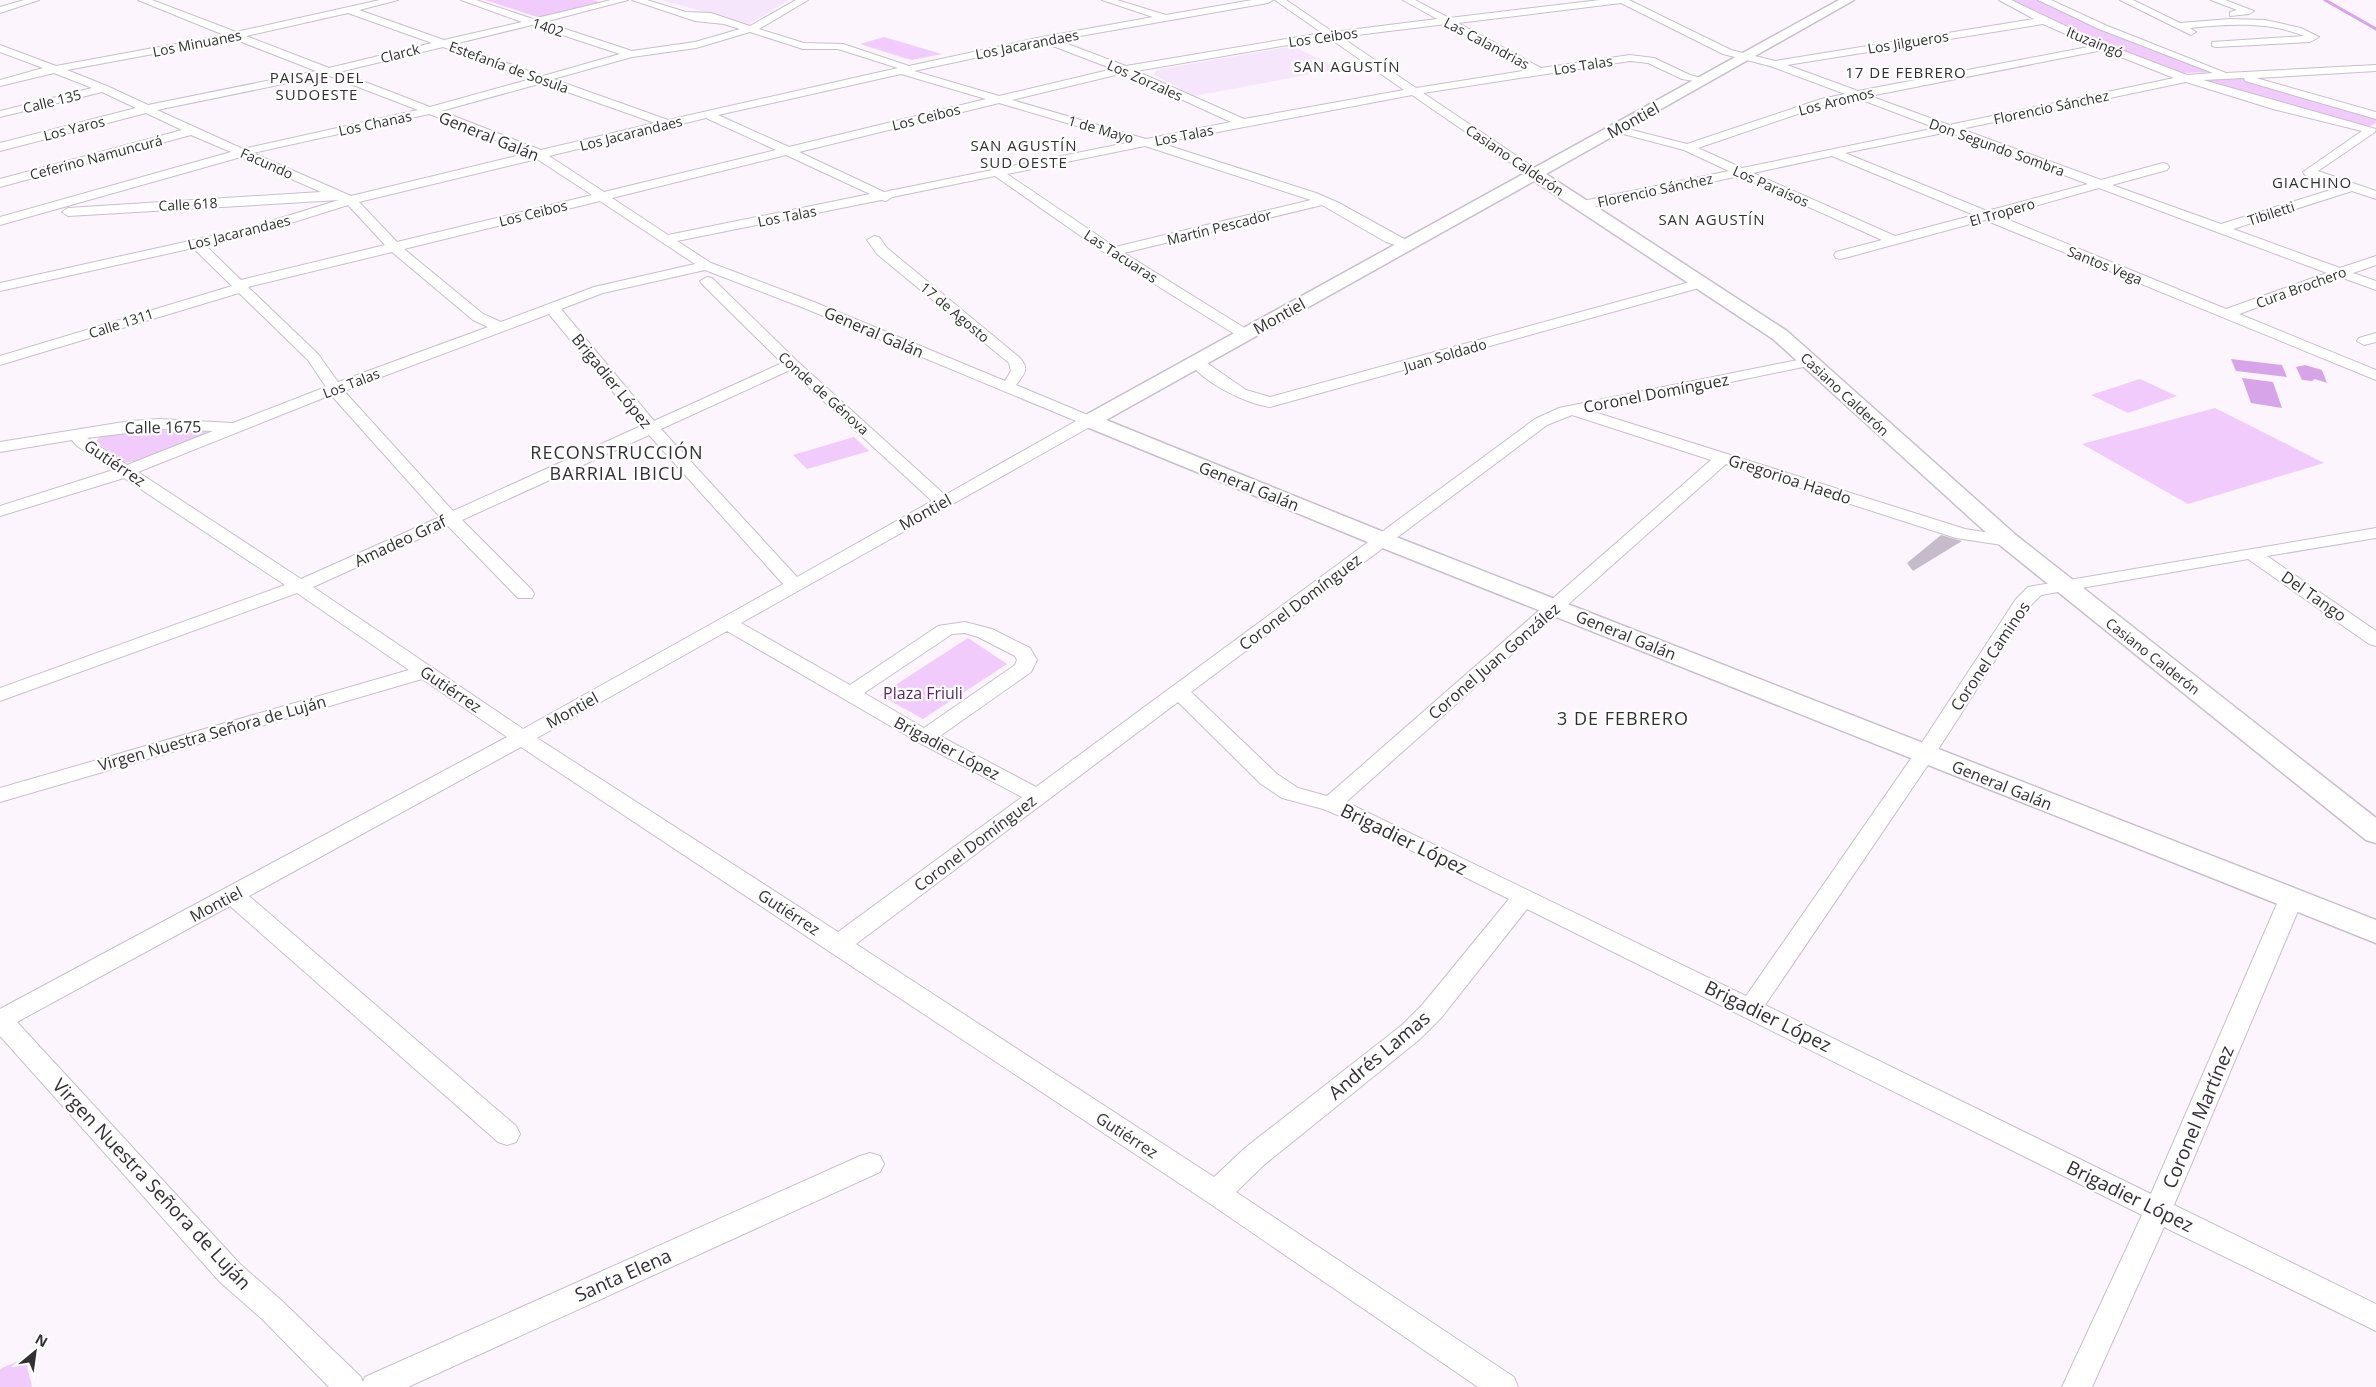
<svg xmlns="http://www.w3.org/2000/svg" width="2376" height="1387" font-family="'Open Sans',sans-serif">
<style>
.built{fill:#f6e6fc}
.green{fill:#f0cbfc}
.water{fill:#d8a4e9}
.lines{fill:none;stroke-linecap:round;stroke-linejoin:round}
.stream{stroke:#d8a4e9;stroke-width:3}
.building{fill:#c6bbca}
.minor-casing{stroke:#c9becd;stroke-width:2}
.tertiary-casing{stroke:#c9becd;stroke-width:3}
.minor{fill:#fff;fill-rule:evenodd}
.tertiary{fill:#fff;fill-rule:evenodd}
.labels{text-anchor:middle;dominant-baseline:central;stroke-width:4.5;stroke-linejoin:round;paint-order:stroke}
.far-street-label{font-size:14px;fill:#332f35;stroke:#fff}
.far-neighbourhood-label{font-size:15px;letter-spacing:1px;fill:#332f35;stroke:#fff}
.street-label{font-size:16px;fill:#332f35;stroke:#fff}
.park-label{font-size:16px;fill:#5c1d6e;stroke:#fff}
.neighbourhood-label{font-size:18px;letter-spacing:1px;fill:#332f35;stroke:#fff}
.near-street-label{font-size:19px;fill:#332f35;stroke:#fff}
</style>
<rect width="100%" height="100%" fill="#fcf5fe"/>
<path class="built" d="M 661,0 L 789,0 L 749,24 Z
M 1293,46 L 1339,69 L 1194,96 L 1154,75 L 1156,70 Z"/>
<path class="green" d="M 485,0 L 593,0 L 601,2 L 540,18 Z
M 2009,0 L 2039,0 L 2078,19 L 2212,72 L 2181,73 L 2045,19 Z
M 884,37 L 942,54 L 911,60 L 860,44 Z
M 2236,77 L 2376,118 L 2376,123 L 2368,127 L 2199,80 Z
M 2140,379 L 2177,396 L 2128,413 L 2091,395 Z
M 2215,408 L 2324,463 L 2188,504 L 2082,444 Z
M 203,430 L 207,433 L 135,461 L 124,463 L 96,442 L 100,436 L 143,431 Z
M 854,437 L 869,451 L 807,469 L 793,455 Z
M 968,638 L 1007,664 L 923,719 L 880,695 Z
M 25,1358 L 32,1387 L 0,1387 L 0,1369 Z"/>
<path class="water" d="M 2231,359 L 2282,365 L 2287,377 L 2236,371 Z
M 2305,365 L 2322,370 L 2327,383 L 2315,379 L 2312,381 L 2302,380 L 2296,367 Z
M 2242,378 L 2273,382 L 2282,408 L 2251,403 Z"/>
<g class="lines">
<path class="stream" d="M 2325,0 L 2376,29"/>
</g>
<path class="building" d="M 1941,535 L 1962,541 L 1913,571 L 1907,563 Z"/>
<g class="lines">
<g class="minor-casing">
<path id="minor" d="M 24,0 L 39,0 L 0,13 L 0,7 Z
M 138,0 L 152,0 L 236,32 L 380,0 L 398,0 L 359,10 L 444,40 L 522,22 L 461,0 L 476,0 L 533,19 L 611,0 L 628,0 L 544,22 L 632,51 L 695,42 L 740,29 L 724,24 L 695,21 L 632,0 L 647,0 L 686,12 L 711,13 L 750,26 L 796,0 L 808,0 L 759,29 L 804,43 L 843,44 L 909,66 L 1037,38 L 1153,17 L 1102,0 L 1117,0 L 1166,15 L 1252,0 L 1273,0 L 1268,3 L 1057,40 L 1126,66 L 1322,33 L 1275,0 L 1286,0 L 1333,32 L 1437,19 L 1403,0 L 1415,0 L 1449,18 L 1600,0 L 1629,0 L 1731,50 L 1775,61 L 2034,19 L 1999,0 L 2011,0 L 2095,40 L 2187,75 L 2213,73 L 2099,29 L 2038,0 L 2051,0 L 2105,25 L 2226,73 L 2376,65 L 2376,71 L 2256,78 L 2376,112 L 2376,119 L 2245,81 L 2244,78 L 2203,80 L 2376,129 L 2375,132 L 2318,171 L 2376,191 L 2376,199 L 2352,191 L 2233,229 L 2340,268 L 2376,256 L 2376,265 L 2353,273 L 2376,281 L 2376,290 L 2340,277 L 2239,314 L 2376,370 L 2376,380 L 1985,220 L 1841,259 L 1836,258 L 1834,255 L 1836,252 L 1882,240 L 1740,176 L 1583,209 L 1579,208 L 1577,205 L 1583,201 L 1729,171 L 1684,150 L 1612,131 L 1610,129 L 1612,127 L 1616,126 L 1687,144 L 1821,99 L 1845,94 L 1770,66 L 1723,54 L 1621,3 L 1458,23 L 1541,68 L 1630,55 L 1654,58 L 1690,75 L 1706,79 L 1706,83 L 1682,79 L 1648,63 L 1630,61 L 1423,93 L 1539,171 L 1541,174 L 1539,177 L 1531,177 L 1412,95 L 1160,143 L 1316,193 L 1339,203 L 1415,245 L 1408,249 L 1386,242 L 1322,205 L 1124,253 L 1251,332 L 1253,335 L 1251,338 L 1241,338 L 1108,255 L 995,176 L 892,197 L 886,201 L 881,200 L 677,241 L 711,263 L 814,302 L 1005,381 L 1011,371 L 1009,363 L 877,254 L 867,240 L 874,236 L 879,237 L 887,248 L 1019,357 C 1030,369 1025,373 1016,385 L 1095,418 L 1097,421 L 1095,424 L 741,623 L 850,685 L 938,626 L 965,622 L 992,629 L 1030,648 L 1037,660 L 1031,672 L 940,736 L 1036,787 L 1535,419 L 1559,408 L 1808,358 L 1813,359 L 1815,362 L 1813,365 L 1808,366 L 1591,411 L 1965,529 L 2015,537 L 2018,541 L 2015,545 L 2009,546 L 1956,538 L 1726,464 L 1346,802 L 1746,996 L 1917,750 L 2016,599 L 2028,587 L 2376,528 L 2376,538 L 2267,556 L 2376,631 L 2376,646 L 2369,644 L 2248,559 L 2041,595 L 2030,606 L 1932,759 L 1765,1005 L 2151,1194 L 2279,899 L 2283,893 L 2291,891 L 2299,893 L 2303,899 L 2174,1205 L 2376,1304 L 2376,1331 L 2164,1227 L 2092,1387 L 2062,1387 L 2142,1215 L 1527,909 L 1441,1018 L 1420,1039 L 1265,1164 L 1236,1192 L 1514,1377 L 1518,1387 L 1478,1387 L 1206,1201 L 521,747 L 249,896 L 516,1126 L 520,1134 L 516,1142 L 507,1145 L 498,1142 L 230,906 L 17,1022 L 240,1264 L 282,1301 L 361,1377 L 363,1382 L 365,1377 L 860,1156 L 870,1153 L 880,1156 L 884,1164 L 880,1172 L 408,1387 L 329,1387 L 262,1319 L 220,1282 L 0,1036 L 0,1009 L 507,737 L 422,679 L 0,802 L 0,788 L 409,670 L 297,593 L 0,701 L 0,688 L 285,585 L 124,478 L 0,516 L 0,506 L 113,470 L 77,446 L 72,440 L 0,452 L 0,442 L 130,421 L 159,419 L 233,423 L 326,387 L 308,360 L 239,293 L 0,365 L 0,356 L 232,286 L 193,248 L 0,291 L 0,283 L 248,228 L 339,200 L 68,216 L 62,212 L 68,208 L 321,192 L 241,157 L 0,225 L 0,217 L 231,152 L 191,135 L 0,187 L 0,179 L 182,130 L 146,113 L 0,151 L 0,143 L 136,108 L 102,92 L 0,117 L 0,111 L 92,88 L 54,73 L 0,86 L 0,80 L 43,68 L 0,52 L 0,45 L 56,66 L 224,35 ZM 348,13 L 432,43 L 329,68 L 246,36 ZM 1446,24 L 1529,70 L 1416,88 L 1341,37 ZM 2043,24 L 2093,46 L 1858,91 L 1787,65 ZM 532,25 L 620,54 L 543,76 L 454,44 ZM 750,32 L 803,49 L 838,49 L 898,68 L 668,120 L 553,79 L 632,57 L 696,48 ZM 1329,38 L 1404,90 L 1244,119 L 1136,71 ZM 234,39 L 316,71 L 148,105 L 107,86 L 67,70 ZM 1045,43 L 1113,69 L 999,96 L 914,71 ZM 443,47 L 531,79 L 430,107 L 339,72 ZM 2103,50 L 2174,78 L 1949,125 L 1870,96 ZM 1124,73 L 1231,122 L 1146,139 L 1012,100 ZM 901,74 L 986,99 L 789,147 L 718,115 ZM 327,75 L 418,110 L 243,149 L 157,110 ZM 2186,82 L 2273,109 L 2362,131 L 2303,172 L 2305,175 L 2340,187 L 2221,224 L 2112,185 L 2167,170 L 2169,167 L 2167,164 L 2163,163 L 2101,180 L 1961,129 ZM 542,83 L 655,123 L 541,150 L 441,111 ZM 1857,98 L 1936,128 L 1742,168 L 1698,148 L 1827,104 ZM 999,103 L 1131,142 L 884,192 L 799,152 ZM 429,114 L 529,153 L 351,196 L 253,153 ZM 706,118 L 776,150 L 604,192 L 549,156 ZM 1948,132 L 2088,184 L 1987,211 L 1845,153 ZM 1145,146 L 1311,200 L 1115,247 L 1007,174 ZM 786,155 L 870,194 L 668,235 L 612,198 ZM 1832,156 L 1974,215 L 1895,236 L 1753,173 ZM 537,159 L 592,195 L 397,242 L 359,202 ZM 2099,188 L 2327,273 L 2226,309 L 1999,216 ZM 600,201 L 695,264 L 594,287 L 501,322 L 483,314 L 404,249 ZM 348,205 L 385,245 L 241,280 L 205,245 L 256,234 ZM 392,252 L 473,320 L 488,327 L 338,382 L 318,354 L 248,287 ZM 705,270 L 804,308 L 1076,421 L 945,495 L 797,361 L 712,278 L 707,277 L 700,281 L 702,284 L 782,363 L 654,421 L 561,309 L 603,293 ZM 549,314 L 641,426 L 453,511 L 344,391 ZM 790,370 L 932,501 L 797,577 L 661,429 ZM 331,395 L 440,517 L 301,579 L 138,472 ZM 1572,415 L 1711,460 L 1327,796 L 1298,788 L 1277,774 L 1191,692 L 1547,425 ZM 159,429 L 213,431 L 127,465 L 87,438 ZM 649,435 L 783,584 L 523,729 L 313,587 L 448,526 L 518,598 L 532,598 L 534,594 L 532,590 L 462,520 ZM 727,631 L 918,742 L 1022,797 L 838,932 L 537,738 ZM 965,633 L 978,637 L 1015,656 L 1017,660 L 1015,665 L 924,728 L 864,693 L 952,634 ZM 1178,702 L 1261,784 L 1282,798 L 1323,809 L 1352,821 L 1509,899 L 1423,1004 L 1402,1025 L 1245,1148 L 1214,1177 L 856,944 Z
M 2120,0 L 2133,0 L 2180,23 L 2230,19 L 2265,20 L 2301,28 L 2319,37 L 2310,42 L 2216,47 L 2212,46 L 2212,42 L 2304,36 C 2268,21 2228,24 2190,28 L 2196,32 L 2191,35 Z
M 2211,0 L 2225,0 L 2254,11 L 2249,14 L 2230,16 L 2230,12 L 2237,10 Z
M 1701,279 L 1706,280 L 1708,283 L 1706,286 L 1270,407 C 1246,404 1203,382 1189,362 L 1196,358 L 1201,359 L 1246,390 L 1270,397 Z
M 2376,333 L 2376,342 L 2364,345 L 2357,341 L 2359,338 Z"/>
</g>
<g class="tertiary-casing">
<path id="tertiary" d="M 1839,0 L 1854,0 L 1546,174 L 1787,331 L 2017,536 L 2376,818 L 2376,843 L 2366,840 L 2001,546 L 1773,339 L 1534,181 L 1106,420 L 1391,535 L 2376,920 L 2376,943 L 1375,545 L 1082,425 L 1079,421 L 1082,417 Z"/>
</g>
<use href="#minor" class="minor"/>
<use href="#tertiary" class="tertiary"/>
</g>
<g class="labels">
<g class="far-street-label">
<text transform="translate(548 27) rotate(18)">1402</text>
<text transform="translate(1323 37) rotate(-8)">Los Ceibos</text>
<text transform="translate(1908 42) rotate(-9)">Los Jilgueros</text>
<text transform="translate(2095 42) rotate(22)">Ituzaingó</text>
<text transform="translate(197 43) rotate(-11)">Los Minuanes</text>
<text transform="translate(1487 43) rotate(28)">Las Calandrias</text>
<text transform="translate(1027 44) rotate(-11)">Los Jacarandaes</text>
<text transform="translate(400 53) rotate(-14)">Clarck</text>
<text transform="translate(1583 65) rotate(-9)">Los Talas</text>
<text transform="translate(509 67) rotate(20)">Estefanía de Sosula</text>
<text transform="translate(1145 80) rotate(24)">Los Zorzales</text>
<text transform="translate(52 101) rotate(-14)">Calle 135</text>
<text transform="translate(1836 101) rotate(-14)">Los Aromos</text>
<text transform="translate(2051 107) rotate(-12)">Florencio Sánchez</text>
<text transform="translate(926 117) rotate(-14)">Los Ceibos</text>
<text transform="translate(375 123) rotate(-12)">Los Chanas</text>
<text transform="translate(74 128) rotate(-14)">Los Yaros</text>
<text transform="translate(1101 129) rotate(16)">1 de Mayo</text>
<text transform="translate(631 133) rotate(-14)">Los Jacarandaes</text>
<text transform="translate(1184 135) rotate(-11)">Los Talas</text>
<text transform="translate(1997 147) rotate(20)">Don Segundo Sombra</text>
<text transform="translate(96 157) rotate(-15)">Ceferino Namuncurá</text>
<text transform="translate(1515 160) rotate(34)">Casiano Calderón</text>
<text transform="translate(267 163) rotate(24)">Facundo</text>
<text transform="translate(1771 186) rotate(24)">Los Paraísos</text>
<text transform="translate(1655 190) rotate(-12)">Florencio Sánchez</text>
<text transform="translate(188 204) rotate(-3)">Calle 618</text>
<text transform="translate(2002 212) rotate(-16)">El Tropero</text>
<text transform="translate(533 213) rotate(-14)">Los Ceibos</text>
<text transform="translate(2271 213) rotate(-18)">Tibiletti</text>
<text transform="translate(787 216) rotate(-11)">Los Talas</text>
<text transform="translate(1219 227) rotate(-14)">Martín Pescador</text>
<text transform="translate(239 232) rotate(-14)">Los Jacarandaes</text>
<text transform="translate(1121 256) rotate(33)">Las Tacuaras</text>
<text transform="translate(2105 265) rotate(22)">Santos Vega</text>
<text transform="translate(2301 287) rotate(-20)">Cura Brochero</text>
<text transform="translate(955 312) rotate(40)">17 de Agosto</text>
<text transform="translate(121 323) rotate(-18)">Calle 1311</text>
<text transform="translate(1445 355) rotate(-16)">Juan Soldado</text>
<text transform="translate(351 383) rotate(-21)">Los Talas</text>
<text transform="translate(824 393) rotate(42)">Conde de Génova</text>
<text transform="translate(1845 394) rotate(43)">Casiano Calderón</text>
<text transform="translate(2153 656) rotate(38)">Casiano Calderón</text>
</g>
<g class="far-neighbourhood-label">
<text x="1347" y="66">SAN AGUSTÍN</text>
<text x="1906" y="72">17 DE FEBRERO</text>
<text x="317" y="77">PAISAJE DEL<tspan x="317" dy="17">SUDOESTE</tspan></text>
<text x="1024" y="145">SAN AGUSTÍN<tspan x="1024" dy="17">SUD OESTE</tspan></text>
<text x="2312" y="182">GIACHINO</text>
<text x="1712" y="219">SAN AGUSTÍN</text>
</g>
<g class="street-label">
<text transform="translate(1633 120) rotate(-29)">Montiel</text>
<text transform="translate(489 136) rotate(22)">General Galán</text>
<text transform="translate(1279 316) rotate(-29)">Montiel</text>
<text transform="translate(874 332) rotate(23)">General Galán</text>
<text transform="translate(612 381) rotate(51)">Brigadier López</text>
<text transform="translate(1656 393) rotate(-11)">Coronel Domínguez</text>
<text transform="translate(163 427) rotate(-1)">Calle 1675</text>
<text transform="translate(115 463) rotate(34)">Gutiérrez</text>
<text transform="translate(1790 479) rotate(18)">Gregorioa Haedo</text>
<text transform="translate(1249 486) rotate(22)">General Galán</text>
<text transform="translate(925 512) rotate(-29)">Montiel</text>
<text transform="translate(400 541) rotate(-25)">Amadeo Graf</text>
<text transform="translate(2314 596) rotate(35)">Del Tango</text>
<text transform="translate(1300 602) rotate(-37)">Coronel Domínguez</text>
<text transform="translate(1626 635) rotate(22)">General Galán</text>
<text transform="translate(1990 656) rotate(-56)">Coronel Caminos</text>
<text transform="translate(1494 661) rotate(-41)">Coronel Juan González</text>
<text transform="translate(451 689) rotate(34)">Gutiérrez</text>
<text transform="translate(572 710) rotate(-29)">Montiel</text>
<text transform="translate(212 733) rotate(-16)">Virgen Nuestra Señora de Luján</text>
<text transform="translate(947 748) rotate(28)">Brigadier López</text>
<text transform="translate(2002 785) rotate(22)">General Galán</text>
<text transform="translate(975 843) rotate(-37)">Coronel Domínguez</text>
<text transform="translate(216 904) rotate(-28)">Montiel</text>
<text transform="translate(789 912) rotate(33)">Gutiérrez</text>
<text transform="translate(1127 1135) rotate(33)">Gutiérrez</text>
</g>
<g class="park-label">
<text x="923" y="693">Plaza Friuli</text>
</g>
<g class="neighbourhood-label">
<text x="617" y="452">RECONSTRUCCIÓN<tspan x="617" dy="21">BARRIAL IBICU</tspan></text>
<text x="1623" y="718">3 DE FEBRERO</text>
</g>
<g class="near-street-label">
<text transform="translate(1404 839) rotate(26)">Brigadier López</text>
<text transform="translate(1768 1016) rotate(26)">Brigadier López</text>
<text transform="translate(1379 1055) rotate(-40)">Andrés Lamas</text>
<text transform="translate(2198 1117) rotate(-67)">Coronel Martínez</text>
<text transform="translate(152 1184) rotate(47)">Virgen Nuestra Señora de Luján</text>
<text transform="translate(2130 1196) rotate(26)">Brigadier López</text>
<text transform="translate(623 1275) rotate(-24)">Santa Elena</text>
</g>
</g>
<g transform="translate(35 1352) rotate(29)" stroke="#ffffff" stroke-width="4" paint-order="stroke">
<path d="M0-4L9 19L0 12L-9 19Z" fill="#332f35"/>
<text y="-8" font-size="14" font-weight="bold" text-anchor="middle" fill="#332f35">N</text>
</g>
</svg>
